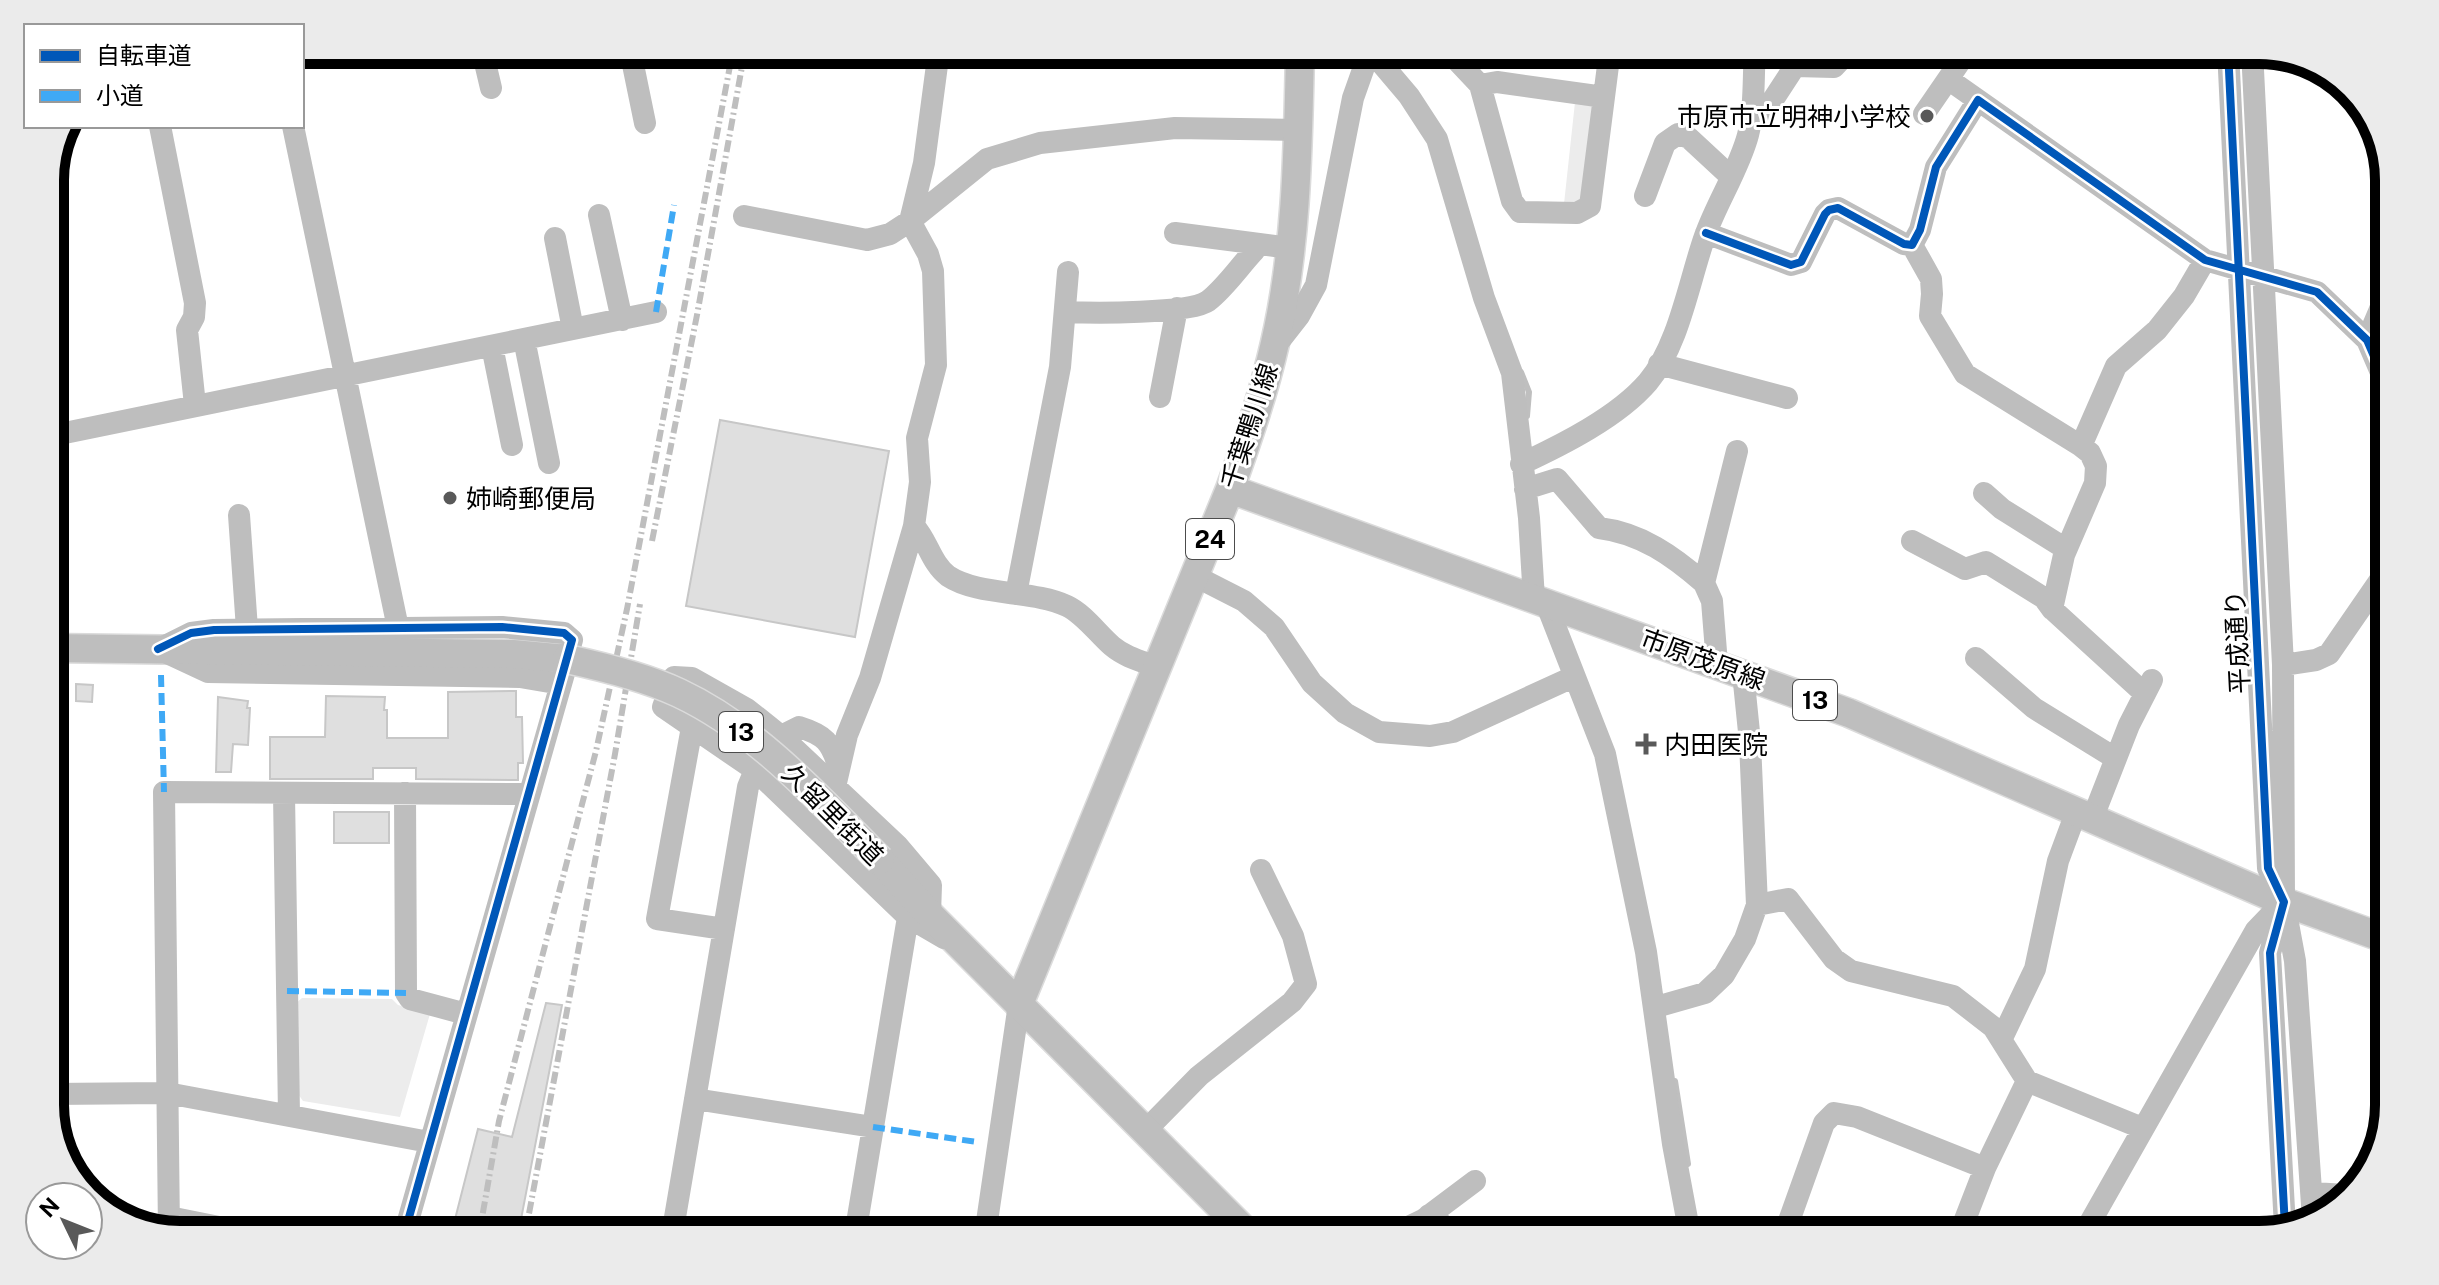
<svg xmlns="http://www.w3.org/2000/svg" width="2439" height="1285" font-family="'Public Sans','Noto Sans JP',sans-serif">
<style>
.green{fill:#ececec}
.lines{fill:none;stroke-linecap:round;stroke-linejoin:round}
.stream{stroke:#bfbfbf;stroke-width:6}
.building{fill:#dfdfdf;stroke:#c7c7c7;stroke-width:2}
.major-casing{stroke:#dbdbdb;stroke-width:31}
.minor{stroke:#bebebe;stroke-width:22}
.major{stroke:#bebebe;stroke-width:28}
.rail{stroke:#bebebe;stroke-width:6;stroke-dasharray:12 4 2 4;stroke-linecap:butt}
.major-bridge-casing{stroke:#dbdbdb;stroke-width:31;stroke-linecap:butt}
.major-bridge{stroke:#bebebe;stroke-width:28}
.quiet{stroke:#3fa9f5;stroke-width:6;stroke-dasharray:12 6;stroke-linecap:butt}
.cycleway-casing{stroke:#fff;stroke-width:13}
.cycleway{stroke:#0057b8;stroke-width:8}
.poi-dot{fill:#595959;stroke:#fff;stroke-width:3}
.labels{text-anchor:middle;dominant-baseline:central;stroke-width:6;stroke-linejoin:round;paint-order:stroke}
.shield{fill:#fff;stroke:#4c4c4c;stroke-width:2}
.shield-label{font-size:24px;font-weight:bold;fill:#000}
.poi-label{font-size:26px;fill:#000;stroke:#fff;text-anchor:start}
.street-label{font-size:26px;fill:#000;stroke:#fff}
.rim{fill:none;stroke:#000;stroke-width:10}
</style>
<rect width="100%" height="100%" fill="#fff"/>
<path class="green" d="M 1576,93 L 1604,97 L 1590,206 L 1563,213 Z
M 302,998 L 392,999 L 398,1005 L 430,1014 L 400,1117 L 303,1101 L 296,1091 L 295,1004 Z"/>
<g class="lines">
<path class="stream" d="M 1521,372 L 1529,392 L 1527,416
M 1675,1081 L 1688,1164"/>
</g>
<path class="building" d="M 720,420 L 889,451 L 855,637 L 686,606 Z
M 76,684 L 93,685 L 92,702 L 76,701 Z
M 516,691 L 516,717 L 522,717 L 523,763 L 518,763 L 518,780 L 416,779 L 416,768 L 373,768 L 373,779 L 270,779 L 270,737 L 325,737 L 326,696 L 385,697 L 384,710 L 387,710 L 387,738 L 448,738 L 448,692 Z
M 218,697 L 248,701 L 247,708 L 250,708 L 248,745 L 233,744 L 231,772 L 216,772 Z
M 334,812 L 389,812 L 389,843 L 334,843 Z
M 546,1003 L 562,1005 L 518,1235 L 451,1235 L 478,1129 L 512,1137 Z"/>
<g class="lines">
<g class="major-casing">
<path id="major" d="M 1230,489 L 1849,713 L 2284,902 L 2389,940
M 50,648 L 513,654 L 567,659
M 880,860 L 930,915 L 1249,1235
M 1019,1004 L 1230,489 C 1247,441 1264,392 1275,343 C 1297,247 1298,147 1300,50"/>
</g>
<path class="minor" d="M 482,50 L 491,88
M 630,50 L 645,123
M 1370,50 L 1409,96 L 1437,139 L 1484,298 L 1512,373 L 1529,518 L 1534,599
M 1447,50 L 1480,85 L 1512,201 L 1520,212 L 1577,213 L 1590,206 L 1610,50
M 2228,50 L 2268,868 L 2284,902 L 2270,953 L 2285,1227
M 2252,50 L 2283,665 L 2284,902 L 2295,961 L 2313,1219
M 1948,79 L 2205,260 L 2317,292 L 2367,340 L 2382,375 L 2389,380
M 1480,85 L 1497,82 L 1604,97
M 1924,114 L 1968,50
M 1750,125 L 1767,109 L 1795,66 L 1834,67 L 1850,50
M 160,126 L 195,303 L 194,317 L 187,330 L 195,405
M 293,126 L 398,628
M 1645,196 L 1665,143 L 1678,134 L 1689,138 L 1730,176
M 599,215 L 622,320
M 744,216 L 867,240 L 890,234 L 910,221 L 987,159 L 1040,143 L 1175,128 L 1298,130
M 1175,233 L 1290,248
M 1706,233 L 1791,265 L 1801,262 L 1825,214 L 1829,210 L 1838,208 L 1904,244 L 1912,245 L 1920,230 L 1936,167 L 1978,100
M 555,238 L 573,329
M 1912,245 L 1931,279 L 1932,294 L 1930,316 L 1965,374 L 2081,446 L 2090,453 L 2096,466 L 2095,483 L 2064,555 L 2052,609
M 1067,312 C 1092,313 1190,314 1208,301 C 1225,288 1239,267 1254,251 L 1258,244
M 524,339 L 549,463
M 2367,340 L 2389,288
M 1276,341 L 1281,339 L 1299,316 L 1316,285 L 1353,98 L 1370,50
M 492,346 L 512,445
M 1659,364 L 1787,398
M 1160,397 L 1177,308
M 50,436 L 656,312
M 2081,446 L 2116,366 L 2157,330 L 2184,296 L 2205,260
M 1521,464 C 1562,445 1618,417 1648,382 C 1679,345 1689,281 1705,236 C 1717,202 1739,169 1748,135 C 1755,107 1753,79 1755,50
M 1525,489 L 1557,479 L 1599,528 C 1641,533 1673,556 1704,583
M 1984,493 L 2002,509 L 2066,549
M 239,515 L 247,629
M 914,526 C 928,541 931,563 948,576 C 978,596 1033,590 1067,606 C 1084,614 1098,634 1112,646 C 1125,657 1141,661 1157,667
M 1912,541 L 1965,569 L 1986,562 L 2044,598 L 2052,609 L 2145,694
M 1195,576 L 1244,601 L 1274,627 L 1312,683 L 1345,713 L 1379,732 L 1430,736 L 1453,732 L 1573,677
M 1016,594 L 1060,367 L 1068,272
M 1546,603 L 1605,754 L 1646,952 L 1673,1144 L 1690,1235
M 159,649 L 191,633 L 214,630 L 502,627 L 564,633 L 572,640 L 570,647
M 163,651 L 208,672 L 520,677 L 561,684
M 1976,658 L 2034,708 L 2115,758
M 1717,664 L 1712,601 L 1704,583 L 1737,451
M 2283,665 L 2316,660 L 2329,654 L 2389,567
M 692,727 L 657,919 L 724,929
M 781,736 L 799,727 C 825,735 831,742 839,768
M 835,787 L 847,735 L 870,678 L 914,526 L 920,482 L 917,438 L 936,365 L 933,271 L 928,254 L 910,221 L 924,163 L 939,50
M 405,793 L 406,993 L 410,999 L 466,1014
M 284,794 L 289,1115
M 2093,817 L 2129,725 L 2152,680
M 1757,905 L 1788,899 L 1834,959 L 1851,971 L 1953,996 L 1993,1027 L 2027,1081 L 2142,1128
M 930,915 L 931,885 L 898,846 L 781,736 L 747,709 L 692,678 L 674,677 L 663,707 L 755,770 L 908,917 L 944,938
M 1656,1007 L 1705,993 L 1724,975 L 1745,939 L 1757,905 L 1750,742 L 1743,673
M 2002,1038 L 2035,969 L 2058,861 L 2077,810
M 50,1094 L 167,1093 L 429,1142
M 695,1099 L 873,1127
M 1146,1130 L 1199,1076 L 1292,1002 L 1306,984 L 1293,936 L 1261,870
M 2312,1193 L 2347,1195
M 1429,1215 L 1457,1235
M 169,1217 L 258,1235
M 169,1232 L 164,792 L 529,794
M 404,1235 L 565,670
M 672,1235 L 748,787 L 755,770
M 855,1235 L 910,905
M 985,1235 L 1019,1004
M 1392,1235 L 1423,1220 L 1475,1181
M 1784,1235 L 1824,1123 L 1834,1113 L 1857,1117 L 1985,1168
M 1959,1235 L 1985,1168 L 2027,1081
M 2083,1235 L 2256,930 L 2281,904"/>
<use href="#major" class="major"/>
<path class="rail" d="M 652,541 L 697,315 L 745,50
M 479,1235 L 499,1121 L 596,751 L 627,609 L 733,50
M 525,1235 L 615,754 L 640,604"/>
<g class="major-bridge-casing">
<path id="major-bridge" d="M 567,659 C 604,667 645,677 679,693 C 758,730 819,799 880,860"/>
</g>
<use href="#major-bridge" class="major-bridge"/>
<path class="quiet" d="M 656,312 L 674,205
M 161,675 L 164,792
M 287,991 L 406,993
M 873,1127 L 977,1142"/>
<g class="cycleway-casing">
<path id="cycleway" d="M 2228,50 L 2268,868 L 2284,902 L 2270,953 L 2285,1227
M 1706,233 L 1791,265 L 1801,262 L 1825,214 L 1829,210 L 1838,208 L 1904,244 L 1912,245 L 1920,230 L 1936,167 L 1978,100 L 2205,260 L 2317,292 L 2367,340 L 2382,375 L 2389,380
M 158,649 L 191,633 L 214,630 L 502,627 L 564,633 L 572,640 L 404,1235"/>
</g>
<use href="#cycleway" class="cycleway"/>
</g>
<g class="poi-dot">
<circle cx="1927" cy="116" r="8"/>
<circle cx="450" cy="498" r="8"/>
<path d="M1642 732h8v8h8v8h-8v8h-8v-8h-8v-8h8z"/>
</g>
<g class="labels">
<g class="shield">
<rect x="1186" y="519" width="48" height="40" rx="6"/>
<rect x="1793" y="680" width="44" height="40" rx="6"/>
<rect x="719" y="712" width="44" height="40" rx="6"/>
</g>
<g class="shield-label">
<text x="1210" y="539">24</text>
<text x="1815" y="700">13</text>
<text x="741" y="732">13</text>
</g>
<g class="poi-label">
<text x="1911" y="116" text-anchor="end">市原市立明神小学校</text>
<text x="466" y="498">姉崎郵便局</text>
<text x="1664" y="744">内田医院</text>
</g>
<g class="street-label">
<text transform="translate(1249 426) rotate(-72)">千葉鴨川線</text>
<text transform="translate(2237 642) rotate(-93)">平成通り</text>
<text transform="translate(1703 659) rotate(20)">市原茂原線</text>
<text transform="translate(833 814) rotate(45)">久留里街道</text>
</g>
</g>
<path d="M0 0H2439V1285H0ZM180 64H2259A116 116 0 0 1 2375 180V1105A116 116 0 0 1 2259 1221H180A116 116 0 0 1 64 1105V180A116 116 0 0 1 180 64Z" fill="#ebebeb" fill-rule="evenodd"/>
<path class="rim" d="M180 64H2259A116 116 0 0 1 2375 180V1105A116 116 0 0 1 2259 1221H180A116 116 0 0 1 64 1105V180A116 116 0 0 1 180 64Z"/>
<rect x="24" y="24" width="280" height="104" fill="#ffffff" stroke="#999999" stroke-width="2"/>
<rect x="40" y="50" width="40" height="12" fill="#0057b8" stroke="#999999" stroke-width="2"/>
<text x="96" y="64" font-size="24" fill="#000000">自転車道</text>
<rect x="40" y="90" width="40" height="12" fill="#3fa9f5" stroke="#999999" stroke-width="2"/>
<text x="96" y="104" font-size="24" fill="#000000">小道</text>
<g transform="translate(64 1221) rotate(313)"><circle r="38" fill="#ffffff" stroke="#999999" stroke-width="2"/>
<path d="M0-6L14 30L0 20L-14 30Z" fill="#595959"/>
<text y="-12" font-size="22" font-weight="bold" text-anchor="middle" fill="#000000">N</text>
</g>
</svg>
